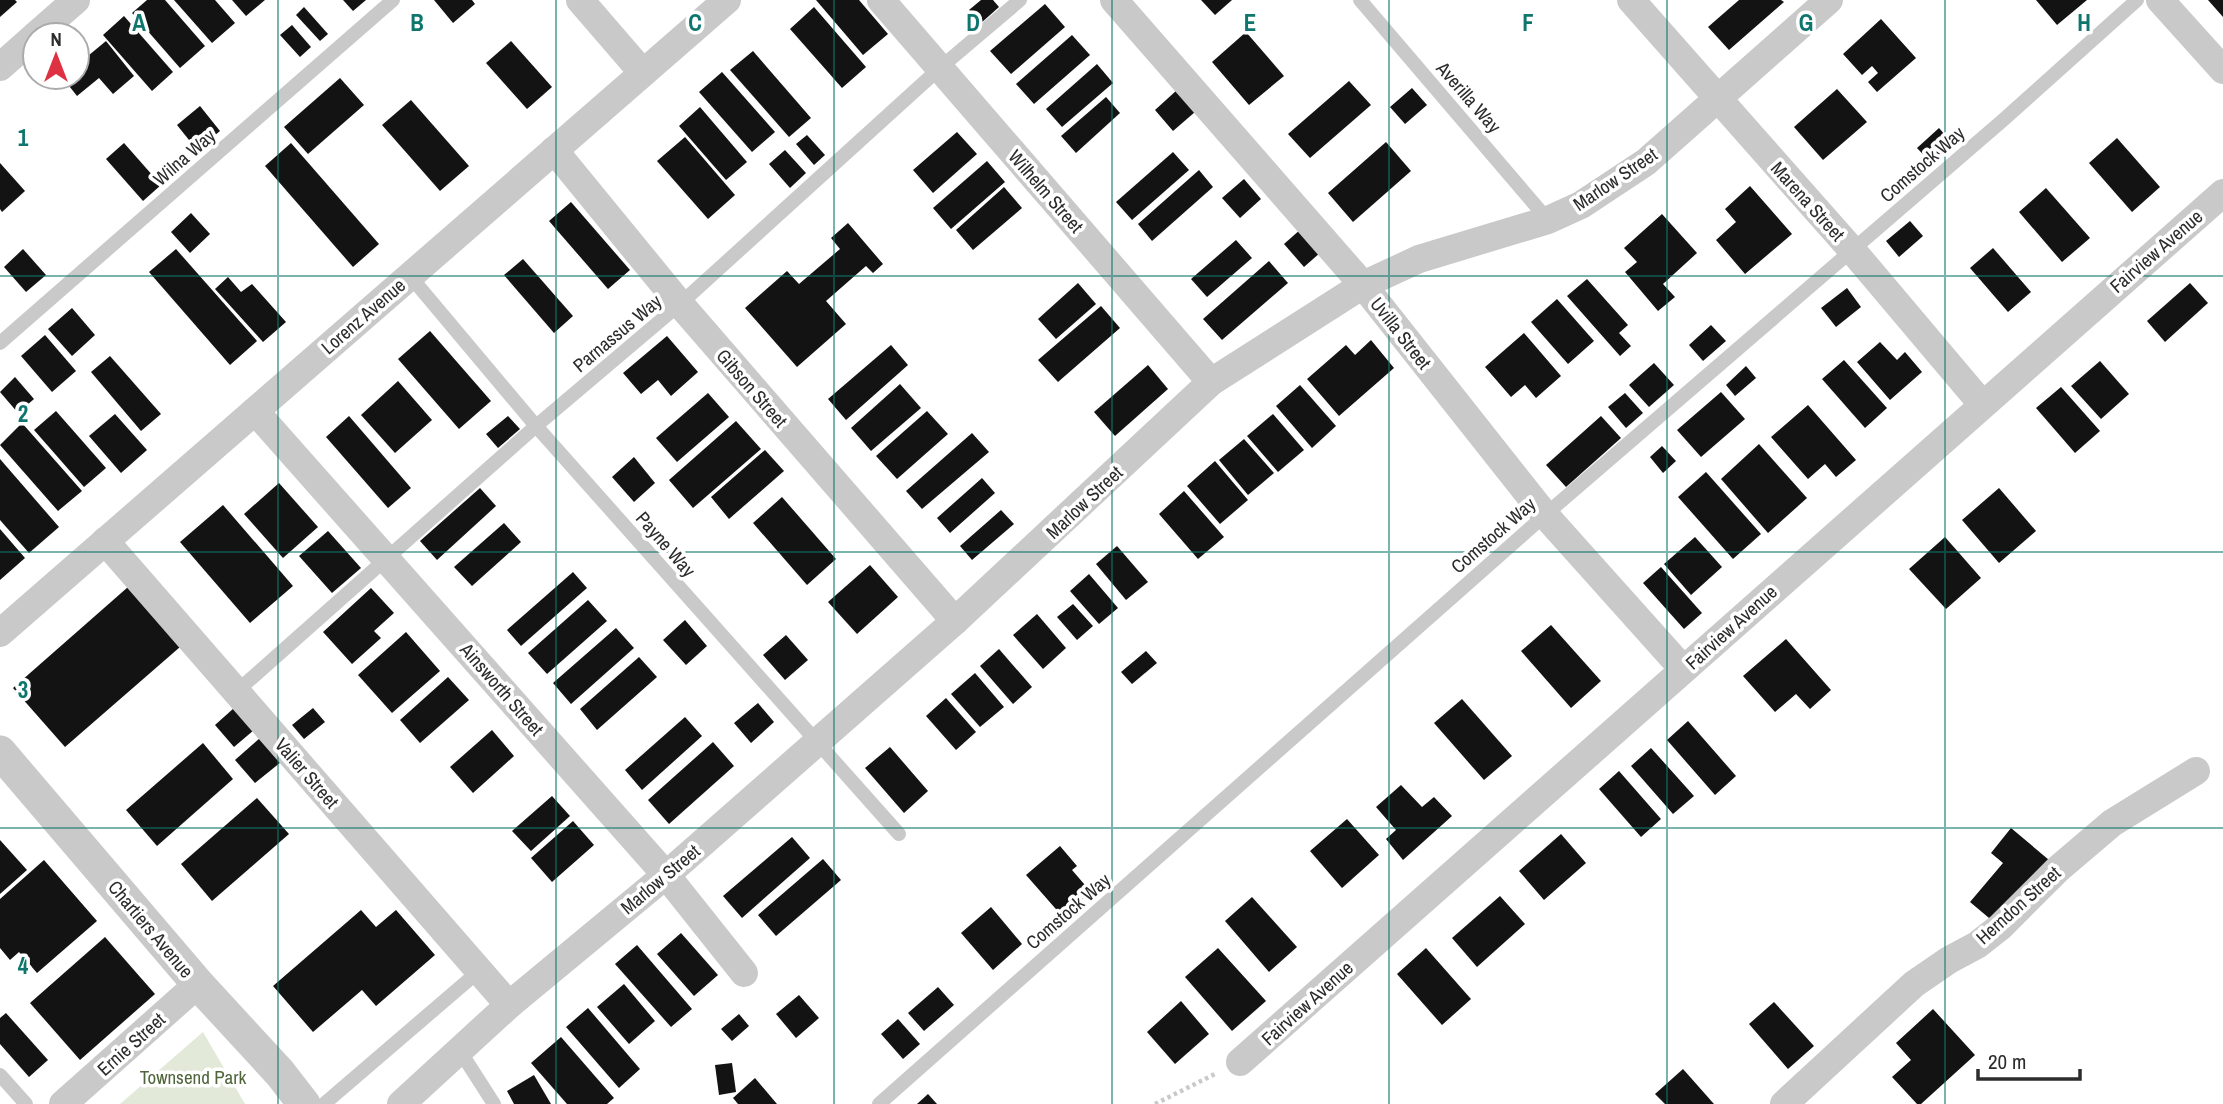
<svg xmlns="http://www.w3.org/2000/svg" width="2223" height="1104" font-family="'Archivo Narrow',sans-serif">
<rect width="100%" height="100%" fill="#fff"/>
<polygon fill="#e2e9d9" points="203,1032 245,1104 120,1104"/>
<g fill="#131313">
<polygon points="0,0 15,0 17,2 0,17"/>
<polygon points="147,0 165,0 205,46 180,68 132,13"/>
<polygon points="174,0 215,0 235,23 212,43"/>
<polygon points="232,0 265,0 246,16"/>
<polygon points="343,0 366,0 353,11"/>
<polygon points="434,0 472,0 475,4 453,23"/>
<polygon points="816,0 859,0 888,34 863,55"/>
<polygon points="981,0 993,0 999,7 980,24 969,10"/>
<polygon points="1201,0 1232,0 1215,15"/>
<polygon points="1739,0 1781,0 1784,2 1729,50 1708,27"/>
<polygon points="2036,0 2087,0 2057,25"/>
<polygon points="2208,0 2223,0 2223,17"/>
<polygon points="1045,4 1065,27 1011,74 990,51"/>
<polygon points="304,7 328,34 320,41 296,15"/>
<polygon points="814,7 866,67 842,88 790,29"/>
<polygon points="124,16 173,72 152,91 103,35"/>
<polygon points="1881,19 1916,58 1877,92 1868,82 1878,73 1872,66 1862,75 1843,54"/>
<polygon points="292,25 311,47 300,57 280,35"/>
<polygon points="1246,32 1284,76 1249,105 1212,62"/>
<polygon points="1072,35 1090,55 1034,104 1016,84"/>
<polygon points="106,41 134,76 113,94 99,78 77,96 62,77 77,77 77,65"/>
<polygon points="511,41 552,87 527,109 486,63"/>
<polygon points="753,51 811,118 789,137 730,70"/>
<polygon points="1097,64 1113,83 1062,127 1046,109"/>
<polygon points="722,72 775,132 752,152 699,92"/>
<polygon points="340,78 364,105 308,154 284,127"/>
<polygon points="1349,81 1371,105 1310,158 1288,134"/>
<polygon points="1412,88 1427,105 1405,124 1390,107"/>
<polygon points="1837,89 1867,122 1823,160 1794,127"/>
<polygon points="1177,90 1195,112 1173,131 1155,110"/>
<polygon points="1106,97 1120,113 1076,153 1061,136"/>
<polygon points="411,100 469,166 440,191 382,125"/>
<polygon points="200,106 220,131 197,150 177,125"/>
<polygon points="700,107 747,162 726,180 679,126"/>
<polygon points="1939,128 1952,143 1931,163 1917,148"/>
<polygon points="957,132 977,154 933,193 913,170"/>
<polygon points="807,135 825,155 814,165 796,144"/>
<polygon points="685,137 735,195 708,219 657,161"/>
<polygon points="2117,138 2160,187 2132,212 2089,163"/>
<polygon points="1386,142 1411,171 1353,222 1328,193"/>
<polygon points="124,143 161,185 143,201 106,159"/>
<polygon points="291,143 379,244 353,267 265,166"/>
<polygon points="785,150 806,173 790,188 769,164"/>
<polygon points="1173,152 1189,170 1132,220 1116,202"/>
<polygon points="987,161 1005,182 951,229 933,208"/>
<polygon points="0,163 25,191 2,212 0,209"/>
<polygon points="1199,170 1213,187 1152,241 1138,224"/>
<polygon points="1244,179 1261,199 1240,218 1222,198"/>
<polygon points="1750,186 1792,234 1745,274 1716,240 1736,222 1725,209"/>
<polygon points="1004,187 1022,208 973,250 956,230"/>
<polygon points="2046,188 2090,238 2062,262 2019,212"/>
<polygon points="571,202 630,270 608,289 549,221"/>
<polygon points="191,213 210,234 190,253 171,232"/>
<polygon points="1662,214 1697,253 1663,284 1675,297 1658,311 1625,272 1637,262 1624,248"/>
<polygon points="1910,221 1923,236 1899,257 1886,241"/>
<polygon points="848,223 883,264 873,273 866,266 826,301 846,324 797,367 745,308 787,271 799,284 840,249 831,238"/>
<polygon points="1301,229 1321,252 1304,267 1284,244"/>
<polygon points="1236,240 1252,258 1207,297 1191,279"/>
<polygon points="1993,248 2031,292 2008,312 1970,268"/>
<polygon points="23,249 46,275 26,292 4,267"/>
<polygon points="176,249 257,341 230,365 149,272"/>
<polygon points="523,259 573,316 554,333 504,275"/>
<polygon points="1269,261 1288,283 1222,340 1203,319"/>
<polygon points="228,277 241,292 252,284 286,322 263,342 215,289"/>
<polygon points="1587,279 1628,325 1619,333 1631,346 1620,356 1567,296"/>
<polygon points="1078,283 1096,304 1056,339 1038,319"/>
<polygon points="2190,283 2208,303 2165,342 2147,321"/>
<polygon points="1847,288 1861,307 1836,327 1821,308"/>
<polygon points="1557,299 1594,341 1568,364 1531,322"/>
<polygon points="1101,306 1120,328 1058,382 1038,360"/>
<polygon points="72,308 95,335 72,356 48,329"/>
<polygon points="1711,325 1726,341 1703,361 1689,345"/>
<polygon points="430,331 491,401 459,429 398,359"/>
<polygon points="1524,333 1561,376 1536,398 1525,385 1511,397 1485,367"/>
<polygon points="45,335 76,371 52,392 21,356"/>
<polygon points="667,336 698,372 671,396 658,380 641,394 623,373"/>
<polygon points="1371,340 1394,368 1339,416 1307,379 1346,345 1355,355"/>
<polygon points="1880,342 1897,360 1905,352 1922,372 1890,400 1857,362"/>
<polygon points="891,345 908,365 846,420 828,399"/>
<polygon points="110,356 161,414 141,431 91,372"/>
<polygon points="1844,360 1887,408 1865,428 1822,379"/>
<polygon points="2100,361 2129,394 2101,419 2071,386"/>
<polygon points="1654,363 1674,385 1649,407 1629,385"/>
<polygon points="1148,365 1168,389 1115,436 1094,412"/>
<polygon points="1746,366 1756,378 1735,396 1726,385"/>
<polygon points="15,377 34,399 18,413 0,392"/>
<polygon points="398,381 432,420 395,453 361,415"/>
<polygon points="900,384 921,408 871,451 851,428"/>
<polygon points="1300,385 1336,426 1312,448 1276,406"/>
<polygon points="2061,387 2100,431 2075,453 2036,408"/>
<polygon points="1721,392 1745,419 1701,457 1677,430"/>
<polygon points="708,393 729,417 677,462 656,438"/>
<polygon points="1625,393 1643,413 1626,428 1608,407"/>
<polygon points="1808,405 1856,460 1836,477 1825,464 1808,479 1771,437"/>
<polygon points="56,411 106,468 84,487 34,430"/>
<polygon points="927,411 948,434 897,479 876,456"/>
<polygon points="115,414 147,450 121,473 89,436"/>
<polygon points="1273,414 1304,450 1278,472 1247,436"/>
<polygon points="349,416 411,488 388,508 326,437"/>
<polygon points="508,416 520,429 498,448 486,434"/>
<polygon points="1601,416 1621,438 1566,487 1546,465"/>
<polygon points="736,421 761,449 693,508 669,480"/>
<polygon points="22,423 82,491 58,511 0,445"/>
<polygon points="972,433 989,452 922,509 906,491"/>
<polygon points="1244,439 1274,473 1248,495 1219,460"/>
<polygon points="1759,444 1807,498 1768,533 1721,479"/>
<polygon points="1662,446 1676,461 1663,473 1650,457"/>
<polygon points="765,450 784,471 729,519 711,497"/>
<polygon points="634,457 655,483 634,502 612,477"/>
<polygon points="0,459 59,527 29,553 0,520"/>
<polygon points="1215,461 1248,500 1220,524 1187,486"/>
<polygon points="1706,472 1761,534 1733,559 1678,497"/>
<polygon points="982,478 995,493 950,533 937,518"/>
<polygon points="279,483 318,527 283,558 244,514"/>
<polygon points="480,488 496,506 437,560 420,541"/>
<polygon points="1999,488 2036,531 1999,563 1962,520"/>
<polygon points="1184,491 1224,537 1198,559 1159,514"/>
<polygon points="782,497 836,559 807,585 753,523"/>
<polygon points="223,505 293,586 250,623 180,542"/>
<polygon points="1001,510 1014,524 972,560 960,546"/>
<polygon points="504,523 521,542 472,586 454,567"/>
<polygon points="0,529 25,558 0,580"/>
<polygon points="328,531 361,568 332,593 299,556"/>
<polygon points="1695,537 1722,567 1691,595 1664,564"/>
<polygon points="1945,537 1981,578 1946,609 1909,569"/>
<polygon points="1117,546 1148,582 1126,600 1096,564"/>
<polygon points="870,565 898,597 857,634 828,602"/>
<polygon points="1661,567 1702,613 1684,629 1643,583"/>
<polygon points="573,572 587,588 521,646 507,630"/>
<polygon points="1089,574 1118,608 1099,624 1070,591"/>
<polygon points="128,587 180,647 65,747 13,688"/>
<polygon points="371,588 394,613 374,631 381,638 352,664 323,632"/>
<polygon points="588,600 607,621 547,674 528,653"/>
<polygon points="1073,604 1093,626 1077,640 1057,617"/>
<polygon points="1037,614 1066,648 1043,669 1013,635"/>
<polygon points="685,620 707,646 686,665 663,640"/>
<polygon points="1551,625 1601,681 1571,708 1521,651"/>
<polygon points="616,628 634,648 571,704 553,683"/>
<polygon points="406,632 440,671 392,713 358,675"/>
<polygon points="786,635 808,660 785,680 763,655"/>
<polygon points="1786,639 1831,690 1810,709 1796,694 1775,712 1743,676"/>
<polygon points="999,649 1032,687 1013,704 980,666"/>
<polygon points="1146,651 1157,663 1132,684 1121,672"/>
<polygon points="639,657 657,677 597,730 580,709"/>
<polygon points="975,673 1004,707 980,727 951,694"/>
<polygon points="448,677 469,700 420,743 400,720"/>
<polygon points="946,698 976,732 956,750 926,716"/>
<polygon points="1462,699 1512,756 1484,780 1434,723"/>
<polygon points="758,703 774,722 751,743 734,723"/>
<polygon points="234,708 254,730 234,747 215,725"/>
<polygon points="313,708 325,722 304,739 292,725"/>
<polygon points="685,717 702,736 642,790 625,770"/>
<polygon points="1688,721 1736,776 1715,795 1667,740"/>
<polygon points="492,730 514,756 473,793 450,767"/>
<polygon points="260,738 281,762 255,783 235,760"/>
<polygon points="713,742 734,766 669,824 648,800"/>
<polygon points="203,743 233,779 157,846 126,810"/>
<polygon points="890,747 928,791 904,813 865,768"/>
<polygon points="1651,748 1694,796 1673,814 1631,766"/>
<polygon points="1619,771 1661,819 1641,837 1599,789"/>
<polygon points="1401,785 1422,807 1434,797 1452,816 1403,860 1386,839 1396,830 1376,807"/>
<polygon points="552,796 570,816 531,851 512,831"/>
<polygon points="257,798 289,834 212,901 181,864"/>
<polygon points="1347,819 1379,855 1342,888 1310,851"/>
<polygon points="573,821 594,845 552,882 531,858"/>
<polygon points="2011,828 2049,860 1995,923 1970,902 2003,863 1991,853"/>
<polygon points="1561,834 1586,863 1544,900 1519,871"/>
<polygon points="792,837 810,858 742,918 723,896"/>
<polygon points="0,840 27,870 0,894"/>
<polygon points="1060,846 1077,866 1072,870 1091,892 1062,916 1026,875"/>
<polygon points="823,859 841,880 776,936 758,915"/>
<polygon points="44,860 97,921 37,973 19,952 10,960 0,948 0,899"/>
<polygon points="1500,896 1525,924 1477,967 1452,938"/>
<polygon points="1252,897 1297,947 1269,972 1225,921"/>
<polygon points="991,907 1022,944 993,970 961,933"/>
<polygon points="361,910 376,927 396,910 435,955 376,1006 362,990 313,1032 273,986"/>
<polygon points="681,933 718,975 694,996 657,954"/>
<polygon points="105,937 155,994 80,1060 30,1003"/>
<polygon points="637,945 692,1009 671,1027 615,964"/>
<polygon points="1218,948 1266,1001 1232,1031 1185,977"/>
<polygon points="1426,948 1471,999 1442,1025 1397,974"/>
<polygon points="624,984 655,1021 629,1044 597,1007"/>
<polygon points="938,987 954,1005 924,1031 908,1013"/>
<polygon points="799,995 819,1018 796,1038 776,1014"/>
<polygon points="1181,1001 1209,1034 1175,1064 1147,1032"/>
<polygon points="1774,1002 1814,1046 1788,1069 1749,1024"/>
<polygon points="588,1008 640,1069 619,1088 566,1027"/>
<polygon points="1933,1009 1975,1055 1921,1104 1917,1104 1892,1077 1911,1060 1896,1043"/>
<polygon points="6,1013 48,1060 29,1077 0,1044 0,1018"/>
<polygon points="739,1014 749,1026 732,1041 721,1029"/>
<polygon points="898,1019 920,1044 903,1059 881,1034"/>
<polygon points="561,1037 614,1098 607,1104 567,1104 531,1063"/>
<polygon points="732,1063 736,1092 719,1095 715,1065"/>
<polygon points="1683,1069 1714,1104 1665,1104 1655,1094"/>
<polygon points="534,1075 551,1104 514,1104 507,1091"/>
<polygon points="755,1078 777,1104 738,1104 733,1098"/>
<polygon points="928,1094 937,1104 917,1104"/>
</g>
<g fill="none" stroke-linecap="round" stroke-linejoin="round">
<polyline stroke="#c9c9c9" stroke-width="4.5" stroke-dasharray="3.5 3.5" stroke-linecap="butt" points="1155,1104 1215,1074"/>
<g stroke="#c9c9c9" stroke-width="14">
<polyline points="1360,0 1548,220"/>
<polyline points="410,276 536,426 899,834"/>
<polyline points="0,343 393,0"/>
<polyline points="236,692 536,426 680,304 940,68 1020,0"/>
<polyline points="460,1051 494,1104"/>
<polyline points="0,1075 26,1104"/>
<polyline points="324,1104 479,971"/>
<polyline points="879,1104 1545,515 2002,121 2137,0"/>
</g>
<g stroke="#c9c9c9" stroke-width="28">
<polyline points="580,0 643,73"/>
<polyline points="881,0 1211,382"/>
<polyline points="1114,0 1363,285 1545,515 1683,669"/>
<polyline points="1631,0 1852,250 1982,404"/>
<polyline points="2160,0 2223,70"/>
<polyline points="36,35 76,0"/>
<polyline points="0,67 35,36"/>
<polyline points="554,150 680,304 955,621"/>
<polyline points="255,411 666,875 744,973"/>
<polyline points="105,541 509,1005"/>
<polyline points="0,633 727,0"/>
<polyline points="1240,1062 2223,193"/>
<polyline points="63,1104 198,984"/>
<polyline points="401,1104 509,1005 666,875 955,621 1211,382 1363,285 1419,259 1548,220 1581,205 1646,162 1829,0"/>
<polyline points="1784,1104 1914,984 1949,960 1977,945 2000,927 2058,869 2112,823 2196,771"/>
</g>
<polyline stroke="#c9c9c9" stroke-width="33" points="0,752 198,984 280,1073 304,1104"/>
</g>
<path fill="none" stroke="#0f766e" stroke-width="2" stroke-opacity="0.55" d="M 278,0 L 278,1104M 556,0 L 556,1104M 834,0 L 834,1104M 1112,0 L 1112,1104M 1389,0 L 1389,1104M 1667,0 L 1667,1104M 1945,0 L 1945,1104M 0,276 L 2223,276M 0,552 L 2223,552M 0,828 L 2223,828"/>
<g text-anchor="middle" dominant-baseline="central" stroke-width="7" stroke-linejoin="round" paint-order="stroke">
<g font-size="19" fill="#2c2c2c" stroke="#fff">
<text transform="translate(1469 97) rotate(49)">Averilla Way</text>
<text transform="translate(184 157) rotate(-41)">Wilna Way</text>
<text transform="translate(1922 164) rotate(-41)">Comstock Way</text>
<text transform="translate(1615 179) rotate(-34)">Marlow Street</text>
<text transform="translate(1046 191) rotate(49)">Wilhelm Street</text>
<text transform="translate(1808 201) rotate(48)">Marena Street</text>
<text transform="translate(2156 251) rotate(-41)">Fairview Avenue</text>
<text transform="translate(363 316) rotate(-41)">Lorenz Avenue</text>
<text transform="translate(617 333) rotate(-40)">Parnassus Way</text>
<text transform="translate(1401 333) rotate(52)">Uvilla Street</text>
<text transform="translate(752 388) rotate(49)">Gibson Street</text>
<text transform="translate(1084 502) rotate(-43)">Marlow Street</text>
<text transform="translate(1493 535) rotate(-41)">Comstock Way</text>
<text transform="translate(666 544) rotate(49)">Payne Way</text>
<text transform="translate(1731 627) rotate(-42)">Fairview Avenue</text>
<text transform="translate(502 689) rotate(49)">Ainsworth Street</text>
<text transform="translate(307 773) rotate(49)">Valier Street</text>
<text transform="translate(660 879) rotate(-40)">Marlow Street</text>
<text transform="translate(2018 905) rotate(-42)">Herndon Street</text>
<text transform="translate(1068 911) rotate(-41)">Comstock Way</text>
<text transform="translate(151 929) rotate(50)">Chartiers Avenue</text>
<text transform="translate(1307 1003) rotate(-42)">Fairview Avenue</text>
<text transform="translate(131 1044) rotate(-42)">Ernie Street</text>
</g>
<g font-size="19" fill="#50653b" stroke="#fff">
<text x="193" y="1077">Townsend Park</text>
</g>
</g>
<g font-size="23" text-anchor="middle" font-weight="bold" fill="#0f766e" stroke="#fff" stroke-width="7" stroke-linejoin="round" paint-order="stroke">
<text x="139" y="31">A</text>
<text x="417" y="31">B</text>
<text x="695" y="31">C</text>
<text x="973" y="31">D</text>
<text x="1250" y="31">E</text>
<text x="1528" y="31">F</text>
<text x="1806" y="31">G</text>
<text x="2084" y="31">H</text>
<text x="23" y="146">1</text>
<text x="23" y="422">2</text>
<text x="23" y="698">3</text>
<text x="23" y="974">4</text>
</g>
<g transform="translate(56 56)"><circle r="33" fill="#ffffff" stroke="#ababab" stroke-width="2"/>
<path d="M0-5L12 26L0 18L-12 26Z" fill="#de3243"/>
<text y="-10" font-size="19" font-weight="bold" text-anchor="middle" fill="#2c2c2c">N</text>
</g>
<path d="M1978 1069v10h102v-10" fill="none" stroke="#2c2c2c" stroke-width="3.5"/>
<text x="1988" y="1069" font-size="21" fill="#2c2c2c" stroke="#ffffff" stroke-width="5" paint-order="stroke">20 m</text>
</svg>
